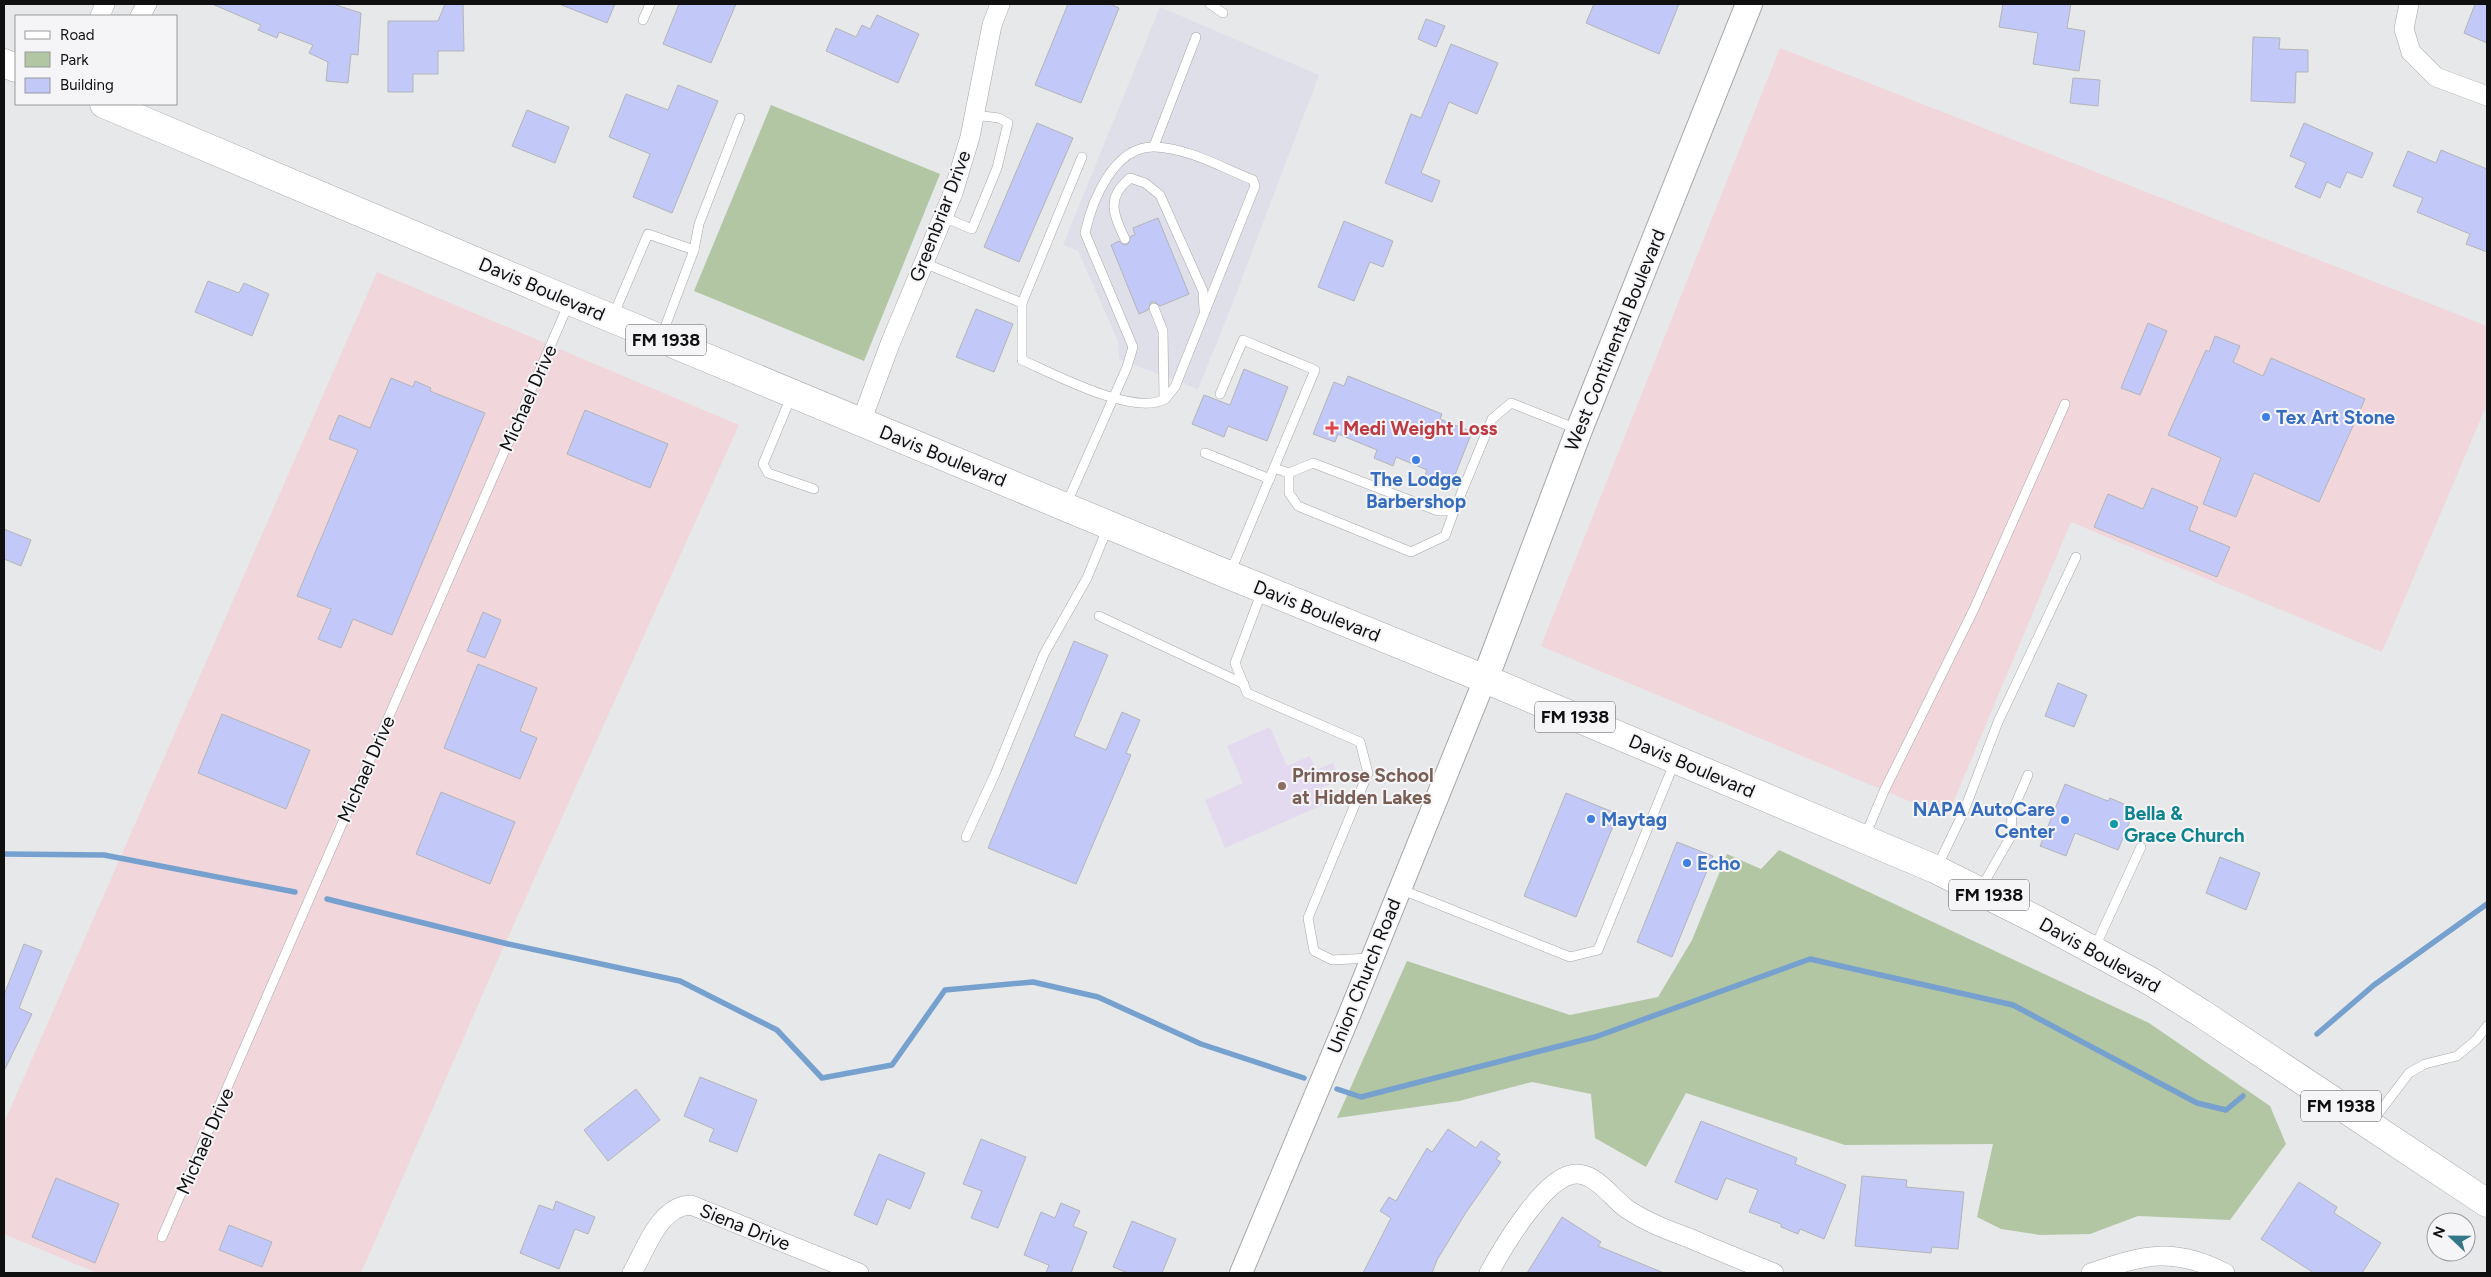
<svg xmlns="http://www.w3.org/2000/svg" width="2491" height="1277" font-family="Figtree,sans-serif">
<rect width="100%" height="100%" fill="#e7e8ea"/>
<polygon fill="#dedfe9" points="1160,7 1319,75 1230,310 1198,389 1119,359 1118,341 1078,251 1063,245"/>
<g fill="#f1d6db">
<polygon points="1780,48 2487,326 2487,404 2382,652 2071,522 1947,817 1541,646"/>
<polygon points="377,272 739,425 495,966 361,1273 97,1273 4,1234 4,1123"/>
</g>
<polygon fill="#e3daef" points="1270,727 1287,766 1310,756 1316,770 1333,763 1340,780 1321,788 1327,803 1225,848 1205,800 1243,783 1227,746"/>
<g fill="#b2c6a4">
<polygon points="771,105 940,174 864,361 694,291"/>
<polygon points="1779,850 2149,1023 2270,1106 2286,1144 2230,1220 2138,1216 2090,1234 2040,1235 2001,1229 1977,1217 1993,1144 1845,1145 1686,1093 1646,1167 1595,1138 1591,1094 1532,1082 1459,1101 1337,1118 1407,961 1570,1015 1658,997 1692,940 1727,854 1761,869"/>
</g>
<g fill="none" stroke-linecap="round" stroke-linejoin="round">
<g stroke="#76a1cf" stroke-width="5.5">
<polyline points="4,854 104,855 295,892"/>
<polyline points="327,899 508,944 680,981 777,1030 822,1078 892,1065 945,990 1033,982 1098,997 1201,1044 1304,1078"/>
<polyline points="2317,1034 2374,985 2487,904"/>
<polyline points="1337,1089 1361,1097 1595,1037 1810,959 2013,1005 2197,1103 2226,1110 2243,1096"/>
</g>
</g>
<g fill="#c2c8f7" stroke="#b4b5b7">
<polygon points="212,4 333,4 361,13 358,55 351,54 348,83 326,81 328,62 309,53 313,45 279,32 277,38 258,30 261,25"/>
<polygon points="445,4 463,4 464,51 438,51 438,74 413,74 413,92 388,92 388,21 438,21"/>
<polygon points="559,4 615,4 607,23"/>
<polygon points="679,4 736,4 711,63 663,44"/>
<polygon points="1068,4 1110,4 1119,8 1081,103 1035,85"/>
<polygon points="1594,4 1679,4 1659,54 1586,23"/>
<polygon points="2003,4 2071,4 2067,28 2085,31 2079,71 2033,64 2038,33 1999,27"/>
<polygon points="2475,4 2487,4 2487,43 2464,33"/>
<polygon points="877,15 919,34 898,83 826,51 836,28 856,37 862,25 870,29"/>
<polygon points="1426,19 1445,26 1436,47 1418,39"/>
<polygon points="2253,37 2280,38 2279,49 2308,50 2308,72 2296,72 2295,103 2251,101"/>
<polygon points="1451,44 1498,63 1477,114 1449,102 1421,173 1440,181 1432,202 1385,183 1411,114 1421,118"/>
<polygon points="2073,78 2100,80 2098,106 2070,103"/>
<polygon points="678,85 718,101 672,213 633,197 650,154 609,137 626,94 668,110"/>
<polygon points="527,110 569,127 555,163 512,146"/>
<polygon points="1037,123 1073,138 1019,262 984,247"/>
<polygon points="2304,123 2373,153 2362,178 2347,172 2340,188 2327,182 2320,198 2295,187 2306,163 2290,156"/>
<polygon points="2441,150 2487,169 2487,252 2466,244 2470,234 2417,212 2423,198 2393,186 2408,151 2436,163"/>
<polygon points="1158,218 1189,294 1160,306 1155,302 1151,302 1148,310 1139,314 1111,245 1119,241 1124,245 1128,244 1131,236 1135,235 1133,228"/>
<polygon points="1344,221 1393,241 1383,267 1370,262 1354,301 1318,287"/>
<polygon points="208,281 239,293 244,283 269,294 252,336 195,312"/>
<polygon points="976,309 1013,324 994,372 956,357"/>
<polygon points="2148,323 2167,331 2140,395 2121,388"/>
<polygon points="2215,336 2240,346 2233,362 2263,376 2271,358 2365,399 2319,502 2254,473 2236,517 2203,504 2221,458 2168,435 2206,350 2209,352"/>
<polygon points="1244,369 1288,387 1267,441 1228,426 1224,437 1192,424 1204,395 1230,405"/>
<polygon points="1348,376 1442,414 1440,419 1472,432 1449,490 1423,480 1427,470 1396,457 1393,466 1374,458 1377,450 1338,434 1335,442 1313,434 1334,382 1344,386"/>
<polygon points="391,378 413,387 415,381 431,388 430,391 485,413 392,635 353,619 341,648 318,639 331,609 297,596 358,450 329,439 339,415 370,428"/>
<polygon points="585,410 668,444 650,488 567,454"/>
<polygon points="2152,488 2198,507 2189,530 2230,547 2217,577 2094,527 2108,494 2143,509"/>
<polygon points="4,529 31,540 21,566 4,559"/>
<polygon points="483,612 501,620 485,658 467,651"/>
<polygon points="1074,641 1108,655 1074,736 1106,750 1122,712 1140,720 1126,753 1131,755 1076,884 988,848"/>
<polygon points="478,664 537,688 520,731 537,738 520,779 444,748"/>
<polygon points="2058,683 2087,695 2074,727 2045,716"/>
<polygon points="222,714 310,750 286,809 198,773"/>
<polygon points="2065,784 2108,801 2110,798 2135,809 2118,850 2075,833 2066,856 2040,846"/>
<polygon points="441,792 515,822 490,884 416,854"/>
<polygon points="1566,793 1618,814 1576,917 1524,896"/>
<polygon points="1677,842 1713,856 1672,957 1637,942"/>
<polygon points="2220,857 2260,873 2246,910 2206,893"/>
<polygon points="24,944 42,951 19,1008 32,1014 4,1071 4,995"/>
<polygon points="700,1077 757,1100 737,1152 709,1141 714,1129 684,1116"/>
<polygon points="636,1089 660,1120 608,1161 584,1130"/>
<polygon points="1701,1121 1797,1158 1795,1164 1846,1185 1824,1239 1800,1229 1798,1234 1781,1227 1781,1224 1749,1212 1758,1190 1726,1178 1717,1200 1675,1182"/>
<polygon points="1448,1129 1476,1148 1481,1141 1500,1154 1496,1159 1501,1162 1465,1214 1437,1260 1432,1273 1363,1273 1391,1218 1380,1211 1389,1197 1396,1201 1427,1148 1432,1152"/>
<polygon points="981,1139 1026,1157 998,1228 971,1218 982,1191 963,1184"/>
<polygon points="879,1154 925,1173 910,1209 887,1199 877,1225 854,1215"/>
<polygon points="1862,1176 1907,1180 1906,1187 1964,1192 1958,1249 1932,1247 1931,1253 1855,1246"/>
<polygon points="56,1178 119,1204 95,1263 32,1237"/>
<polygon points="2299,1182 2337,1207 2334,1213 2381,1243 2362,1273 2314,1273 2261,1239"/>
<polygon points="556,1201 595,1217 588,1234 575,1229 559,1269 520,1253 539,1205 553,1210"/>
<polygon points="1061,1203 1080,1211 1073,1226 1087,1232 1071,1273 1046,1273 1049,1265 1024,1255 1041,1212 1055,1218"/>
<polygon points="1562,1217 1601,1242 1598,1246 1664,1273 1527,1273"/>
<polygon points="1132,1221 1176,1239 1162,1273 1128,1273 1113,1267"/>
<polygon points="229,1225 272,1242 262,1267 219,1250"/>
</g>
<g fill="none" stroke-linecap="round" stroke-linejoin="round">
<defs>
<g id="service">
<polyline points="1210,4 1223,13"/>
<polyline points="643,20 650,4"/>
<polyline points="1154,146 1196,37"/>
<polyline points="943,217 972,229 997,168 1008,123 999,118 974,115"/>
<path d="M 1125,239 C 1113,213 1106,198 1130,178 L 1145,183 L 1160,195 L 1203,291 L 1204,310"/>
<path d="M 924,263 L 1022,303 L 1022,360 C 1052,373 1134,417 1165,399 C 1168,396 1172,390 1175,387 L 1255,186 L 1253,180 C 1223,168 1188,148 1155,147 C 1114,145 1092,201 1085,233 L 1133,347 L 1127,367 L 1066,505"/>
<polyline points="1022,303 1082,157"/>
<polyline points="1154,308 1163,331 1164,399"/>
<polyline points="613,316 648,234 694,250"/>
<polyline points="662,335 694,250 699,224 740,118"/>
<polyline points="1220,394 1243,340 1315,370 1230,573"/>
<polyline points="791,397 763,464 768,473 814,489"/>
<polyline points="1205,453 1270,479"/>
<polyline points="1274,468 1289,473 1313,463 1438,511 1454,511 1492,419 1511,403 1577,429"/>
<polyline points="1289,473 1289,493 1298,506 1411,552 1445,536 1454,511"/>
<polyline points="1262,591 1235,663 1247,693 1360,742 1368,773 1308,918 1314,951 1332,960 1370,958"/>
<polyline points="1099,616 1244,684"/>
<polyline points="1865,836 1885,789 1974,609 2065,404"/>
<polyline points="966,837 995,774 1044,654 1087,578 1108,527"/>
<polyline points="1937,867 1964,811 1998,722 2076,557"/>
<polyline points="1981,888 2011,836 2012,812 2028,775"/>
<polyline points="1400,889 1570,957 1598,950 1675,761"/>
<polyline points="2095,947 2141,847"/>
<polyline points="2371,1123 2409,1073 2425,1064 2457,1056 2476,1040 2487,1026"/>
<polyline points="162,1237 569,303"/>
</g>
<g id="minor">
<polyline points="2409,4 2404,29 2411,52 2436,77 2487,96"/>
<polyline points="100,16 105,4"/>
<polyline points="140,16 147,4"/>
<polyline points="861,422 890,344 953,193 970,137 992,25 1000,4"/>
<path d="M 632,1273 C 646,1249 659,1206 691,1205 L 859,1273"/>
<path d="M 1489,1273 C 1503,1247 1541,1183 1570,1175 C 1593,1168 1611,1198 1627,1209 C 1646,1222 1668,1230 1689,1238 C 1717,1250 1746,1262 1774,1273"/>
<path d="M 2091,1273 C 2143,1255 2173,1246 2225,1273"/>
</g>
<polyline id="tertiary" points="1241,1273 1350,1013 1485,679"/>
<polyline id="secondary" points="1485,679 1579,430 1749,4"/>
<g id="primary">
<polyline points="4,63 16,68"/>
<polyline points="104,104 546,291 1229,575 1485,679 1935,869 2039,921 2150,981 2201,1013 2487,1203"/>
</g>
</defs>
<use href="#service" stroke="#a6a7a9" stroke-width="10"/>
<use href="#minor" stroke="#a6a7a9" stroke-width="20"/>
<use href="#tertiary" stroke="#a6a7a9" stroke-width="24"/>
<use href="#secondary" stroke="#a6a7a9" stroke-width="28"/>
<use href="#primary" stroke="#a6a7a9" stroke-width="29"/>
<use href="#service" stroke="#fff" stroke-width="9"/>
<use href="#minor" stroke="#fff" stroke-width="19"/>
<use href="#tertiary" stroke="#fff" stroke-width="22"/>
<use href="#secondary" stroke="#fff" stroke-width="26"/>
<use href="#primary" stroke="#fff" stroke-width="28"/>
</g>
<g fill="#3f7fe0" stroke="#f5f5f8" stroke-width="2">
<circle cx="2266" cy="417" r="5"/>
<circle cx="1416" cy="460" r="5"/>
<circle cx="1591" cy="819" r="5"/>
<circle cx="2065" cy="820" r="5"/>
<circle cx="1687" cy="863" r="5"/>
</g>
<path fill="#e0444e" stroke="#f5f5f8" stroke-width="2" d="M1329.5 420.5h5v5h5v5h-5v5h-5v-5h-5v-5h5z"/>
<circle fill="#8d6e63" stroke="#f5f5f8" stroke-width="2" cx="1282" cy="786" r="5"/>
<circle fill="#0f9aa8" stroke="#f5f5f8" stroke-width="2" cx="2114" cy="824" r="5"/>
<g text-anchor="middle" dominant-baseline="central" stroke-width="4" stroke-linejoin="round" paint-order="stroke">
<g fill="#f5f5f8" stroke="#555556" stroke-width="1">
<rect x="626" y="324.5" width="80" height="31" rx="4"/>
<rect x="1535" y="701.5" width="80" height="31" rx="4"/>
<rect x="1949" y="879.5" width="80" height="31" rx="4"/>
<rect x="2301" y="1090.5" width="80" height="31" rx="4"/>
</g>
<g font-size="18" font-weight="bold" fill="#101011">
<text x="666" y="340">FM 1938</text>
<text x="1575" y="717">FM 1938</text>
<text x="1989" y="895">FM 1938</text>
<text x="2341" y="1106">FM 1938</text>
</g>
<g font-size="19" fill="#101011" stroke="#f5f5f8">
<text transform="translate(940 216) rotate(-69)">Greenbriar Drive</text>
<text transform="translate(542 289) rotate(23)">Davis Boulevard</text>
<text transform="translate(1615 340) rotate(-68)">West Continental Boulevard</text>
<text transform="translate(528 398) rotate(-66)">Michael Drive</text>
<text transform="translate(943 456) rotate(22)">Davis Boulevard</text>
<text transform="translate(1317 611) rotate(22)">Davis Boulevard</text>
<text transform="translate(1692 766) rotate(23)">Davis Boulevard</text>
<text transform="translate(366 769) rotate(-66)">Michael Drive</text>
<text transform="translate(2100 955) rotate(29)">Davis Boulevard</text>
<text transform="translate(1364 976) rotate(-68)">Union Church Road</text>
<text transform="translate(205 1141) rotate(-66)">Michael Drive</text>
<text transform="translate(745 1227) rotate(22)">Siena Drive</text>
</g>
<g font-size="19" font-weight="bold" fill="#366cbe" stroke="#f5f5f8" text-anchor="start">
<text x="2276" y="417">Tex Art Stone</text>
<text x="1416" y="479" text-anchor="middle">The Lodge<tspan x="1416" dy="22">Barbershop</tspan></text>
<text x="2055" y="809" text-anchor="end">NAPA AutoCare<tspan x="2055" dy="22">Center</tspan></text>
<text x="1601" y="819">Maytag</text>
<text x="1697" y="863">Echo</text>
</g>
<g font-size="19" font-weight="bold" fill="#be3a42" stroke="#f5f5f8" text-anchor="start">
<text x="1343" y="428">Medi Weight Loss</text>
</g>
<g font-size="19" font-weight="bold" fill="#785e54" stroke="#f5f5f8" text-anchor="start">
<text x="1292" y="775">Primrose School<tspan x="1292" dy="22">at Hidden Lakes</tspan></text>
</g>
<g font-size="19" font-weight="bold" fill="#0d838f" stroke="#f5f5f8" text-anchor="start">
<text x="2124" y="813">Bella &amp;<tspan x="2124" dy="22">Grace Church</tspan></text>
</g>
</g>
<rect width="2491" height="1277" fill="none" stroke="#101011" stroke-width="10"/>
<rect x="15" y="15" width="162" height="90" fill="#f5f5f8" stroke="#99999c"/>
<rect x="25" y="31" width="25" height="8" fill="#ffffff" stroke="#99999c"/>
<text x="60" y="40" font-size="15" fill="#101011">Road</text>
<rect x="25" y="52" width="25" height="15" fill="#b2c6a4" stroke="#99999c"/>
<text x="60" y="65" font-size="15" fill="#101011">Park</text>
<rect x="25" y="78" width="25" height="15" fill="#c2c8f7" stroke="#99999c"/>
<text x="60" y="90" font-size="15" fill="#101011">Building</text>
<g transform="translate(2451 1237) rotate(292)"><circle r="24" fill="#f5f5f8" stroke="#99999c"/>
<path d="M0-4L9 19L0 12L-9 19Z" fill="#347788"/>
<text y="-8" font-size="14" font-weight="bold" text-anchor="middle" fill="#101011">N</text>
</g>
</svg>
